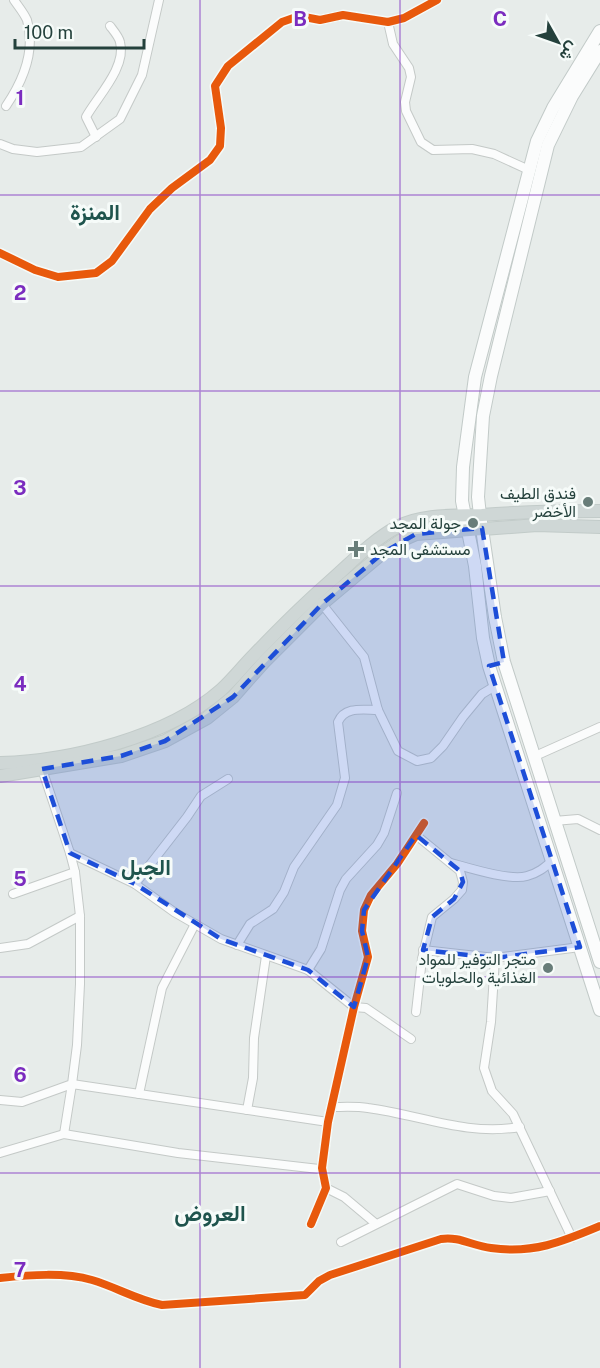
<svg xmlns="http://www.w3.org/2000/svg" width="600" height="1368" font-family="'Public Sans',Vazirmatn,sans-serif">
<rect width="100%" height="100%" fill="#e7ecea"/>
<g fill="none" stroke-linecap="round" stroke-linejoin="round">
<defs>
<g id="minor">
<polyline points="388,22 393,44 409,68 411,77 405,102 406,111 421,142 433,150 472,149 494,154 529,170"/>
<path d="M 6,106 C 23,81 36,51 27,20 C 24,13 18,6 14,0"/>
<path d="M 96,137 L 86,117 C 97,97 127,67 120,42 C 119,37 113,30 110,26"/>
<polyline points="0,144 13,149 37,152 81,147 120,119 142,75 159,0"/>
<polyline points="0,253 35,270 58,277 96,273 112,261 150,209 172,188 210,160 220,146 221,128 215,86 228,66 282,22 299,16 320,20 343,15 388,22 404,18 437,0"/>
<polyline points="322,604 364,657 378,710 398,751 417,761 431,758 443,746 463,717 482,694 495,686"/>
<polyline points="533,757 600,727"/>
<polyline points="554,821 578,819 600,830"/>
<polyline points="70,853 135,884 174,912 221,939 308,970 354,1007 366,1008 411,1039"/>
<path d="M 451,863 C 469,868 510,881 527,876 C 538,873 544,868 552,861"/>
<polyline points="135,884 187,817 201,796 228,779"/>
<polyline points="13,894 75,872"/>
<path d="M 237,945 L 250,924 L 273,909 L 284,892 L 294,867 L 337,805 L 345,778 L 338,722 C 345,706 363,710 378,710"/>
<polyline points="0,948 28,944 80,916"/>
<polyline points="423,950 495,958 580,947"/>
<polyline points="495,958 491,1022 484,1068 492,1091 513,1114 572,1238"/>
<polyline points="308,970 321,949 340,890 346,879 377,845 384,833 397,793"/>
<polyline points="416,1012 422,959 432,917 454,899 462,890 463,882 460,871 416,835"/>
<polyline points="139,1094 162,988 195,924"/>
<polyline points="0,1100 22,1102 72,1084 77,1045 80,984 80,916 75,872 70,853 42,769"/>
<path d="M 331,1107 C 343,1107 356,1106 368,1108 C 421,1115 465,1136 520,1127"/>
<polyline points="247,1110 253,1078 254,1038 266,956"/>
<polyline points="64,1134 72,1084 328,1122"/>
<polyline points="0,1153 64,1134 178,1153 319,1169 322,1168"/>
<polyline points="326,1188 344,1197 375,1223"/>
<polyline points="311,1224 326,1188 322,1168 328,1122 354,1007 368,957 362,931 364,910 371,895 397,864 424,823"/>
<polyline points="341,1242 457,1184 494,1196 511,1198 550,1191"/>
<path d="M 0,1278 C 29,1275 64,1272 92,1280 C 116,1287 137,1300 162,1305 L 305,1295 L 319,1281 L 330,1275 L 441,1239 C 459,1236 473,1246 491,1248 C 533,1254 562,1242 600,1226"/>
</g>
<g id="secondary">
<polyline points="600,31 553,108 537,141 475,377 463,467 462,501 475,566 483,638 489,666 600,1010"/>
<polyline points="600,51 572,96 548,145 491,376 483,416 478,497 480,515 495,617 504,662 600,962"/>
</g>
<g id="primary">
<path d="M 0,763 C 70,761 168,737 221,690 C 233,679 243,666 255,654 C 278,630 302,606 327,584 C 349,565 371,541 397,527 C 422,514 455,516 482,515 C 521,512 560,511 600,511"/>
<polyline points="0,776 121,756 165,741 207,718 233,697 264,662 322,604 384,552 400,541 416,534 537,525 600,527"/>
</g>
</defs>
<use href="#minor" stroke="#c4c9c7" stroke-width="10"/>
<use href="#secondary" stroke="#c2cac8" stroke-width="14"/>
<use href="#primary" stroke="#c2cbc9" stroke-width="14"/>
<use href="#minor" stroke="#fbfcfc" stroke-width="8"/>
<use href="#secondary" stroke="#fbfcfc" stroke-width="12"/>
<use href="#primary" stroke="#cfd7d6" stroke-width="12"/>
<defs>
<g id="cycleway">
<polyline points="0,253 35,270 58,277 96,273 112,261 150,209 172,188 210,160 220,146 221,128 215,86 228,66 282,22 299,16 320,20 343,15 388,22 404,18 437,0"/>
<polyline points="311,1224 326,1188 322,1168 328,1122 354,1007 368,957 362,931 364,910 371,895 397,864 424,823"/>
<path d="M 0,1278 C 29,1275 64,1272 92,1280 C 116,1287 137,1300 162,1305 L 305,1295 L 319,1281 L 330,1275 L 441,1239 C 459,1236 473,1246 491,1248 C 533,1254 562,1242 600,1226"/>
</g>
</defs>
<use href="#cycleway" stroke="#f6fbf9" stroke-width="11"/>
<use href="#cycleway" stroke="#e8590c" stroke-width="8"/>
</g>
<path fill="#1d4ed8" fill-opacity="0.2" stroke="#1d4ed8" stroke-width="4.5" stroke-dasharray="12 8" stroke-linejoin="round" d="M 482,528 L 504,662 L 489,666 L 580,947 L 495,958 L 423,950 L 432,917 L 454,899 L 463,882 L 460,871 L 416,835 L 364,910 L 362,931 L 368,957 L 354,1007 L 308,970 L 221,939 L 135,884 L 70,853 L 42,769 L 121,756 L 165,741 L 233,697 L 322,604 L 384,552 L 416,534 Z"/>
<path fill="none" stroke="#7b2cbf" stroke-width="1.5" stroke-opacity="0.55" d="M 200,0 L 200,1368M 400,0 L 400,1368M 0,195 L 600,195M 0,391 L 600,391M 0,586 L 600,586M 0,782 L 600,782M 0,977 L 600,977M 0,1173 L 600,1173"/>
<g fill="#687d79" stroke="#f6fbf9" stroke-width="2">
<circle cx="588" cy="502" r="6"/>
<circle cx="473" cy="523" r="6"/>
<path d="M353 540h6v6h6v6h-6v6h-6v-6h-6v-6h6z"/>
<circle cx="548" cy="968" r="6"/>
</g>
<g text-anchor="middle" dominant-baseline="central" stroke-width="6" stroke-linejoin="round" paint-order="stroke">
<g font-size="16" fill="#24413c" stroke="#f6fbf9" text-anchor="end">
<text x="576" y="493">فندق الطيف<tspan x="576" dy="18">الأخضر</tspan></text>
<text x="461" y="523">جولة المجد</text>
<text x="370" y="549" text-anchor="start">مستشفى المجد</text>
<text x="536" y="959">متجر التوفير للمواد<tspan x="536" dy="18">الغذائية والحلويات</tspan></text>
</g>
<g font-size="22" font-weight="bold" fill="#1f544d" stroke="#f6fbf9">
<text x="95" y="212">المنزة</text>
<text x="146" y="867">الجبل</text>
<text x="210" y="1213">العروض</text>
</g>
</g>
<g font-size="20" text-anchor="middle" font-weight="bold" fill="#7b2cbf" stroke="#f6fbf9" stroke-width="6" stroke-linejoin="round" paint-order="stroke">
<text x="300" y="26">B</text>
<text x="500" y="26">C</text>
<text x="20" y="105">1</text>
<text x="20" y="300">2</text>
<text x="20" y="495">3</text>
<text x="20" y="691">4</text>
<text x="20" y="886">5</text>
<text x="20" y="1082">6</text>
<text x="20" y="1277">7</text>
</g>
<g transform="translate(558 42) rotate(130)" stroke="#f6fbf9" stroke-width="4.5" paint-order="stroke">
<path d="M0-4.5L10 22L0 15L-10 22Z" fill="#24413c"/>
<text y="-9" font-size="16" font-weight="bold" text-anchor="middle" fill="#24413c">ش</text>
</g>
<path d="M15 39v9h129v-9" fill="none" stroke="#24413c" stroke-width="3"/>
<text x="24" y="39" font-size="18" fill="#24413c" stroke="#f6fbf9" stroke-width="4.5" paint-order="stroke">100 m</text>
</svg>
